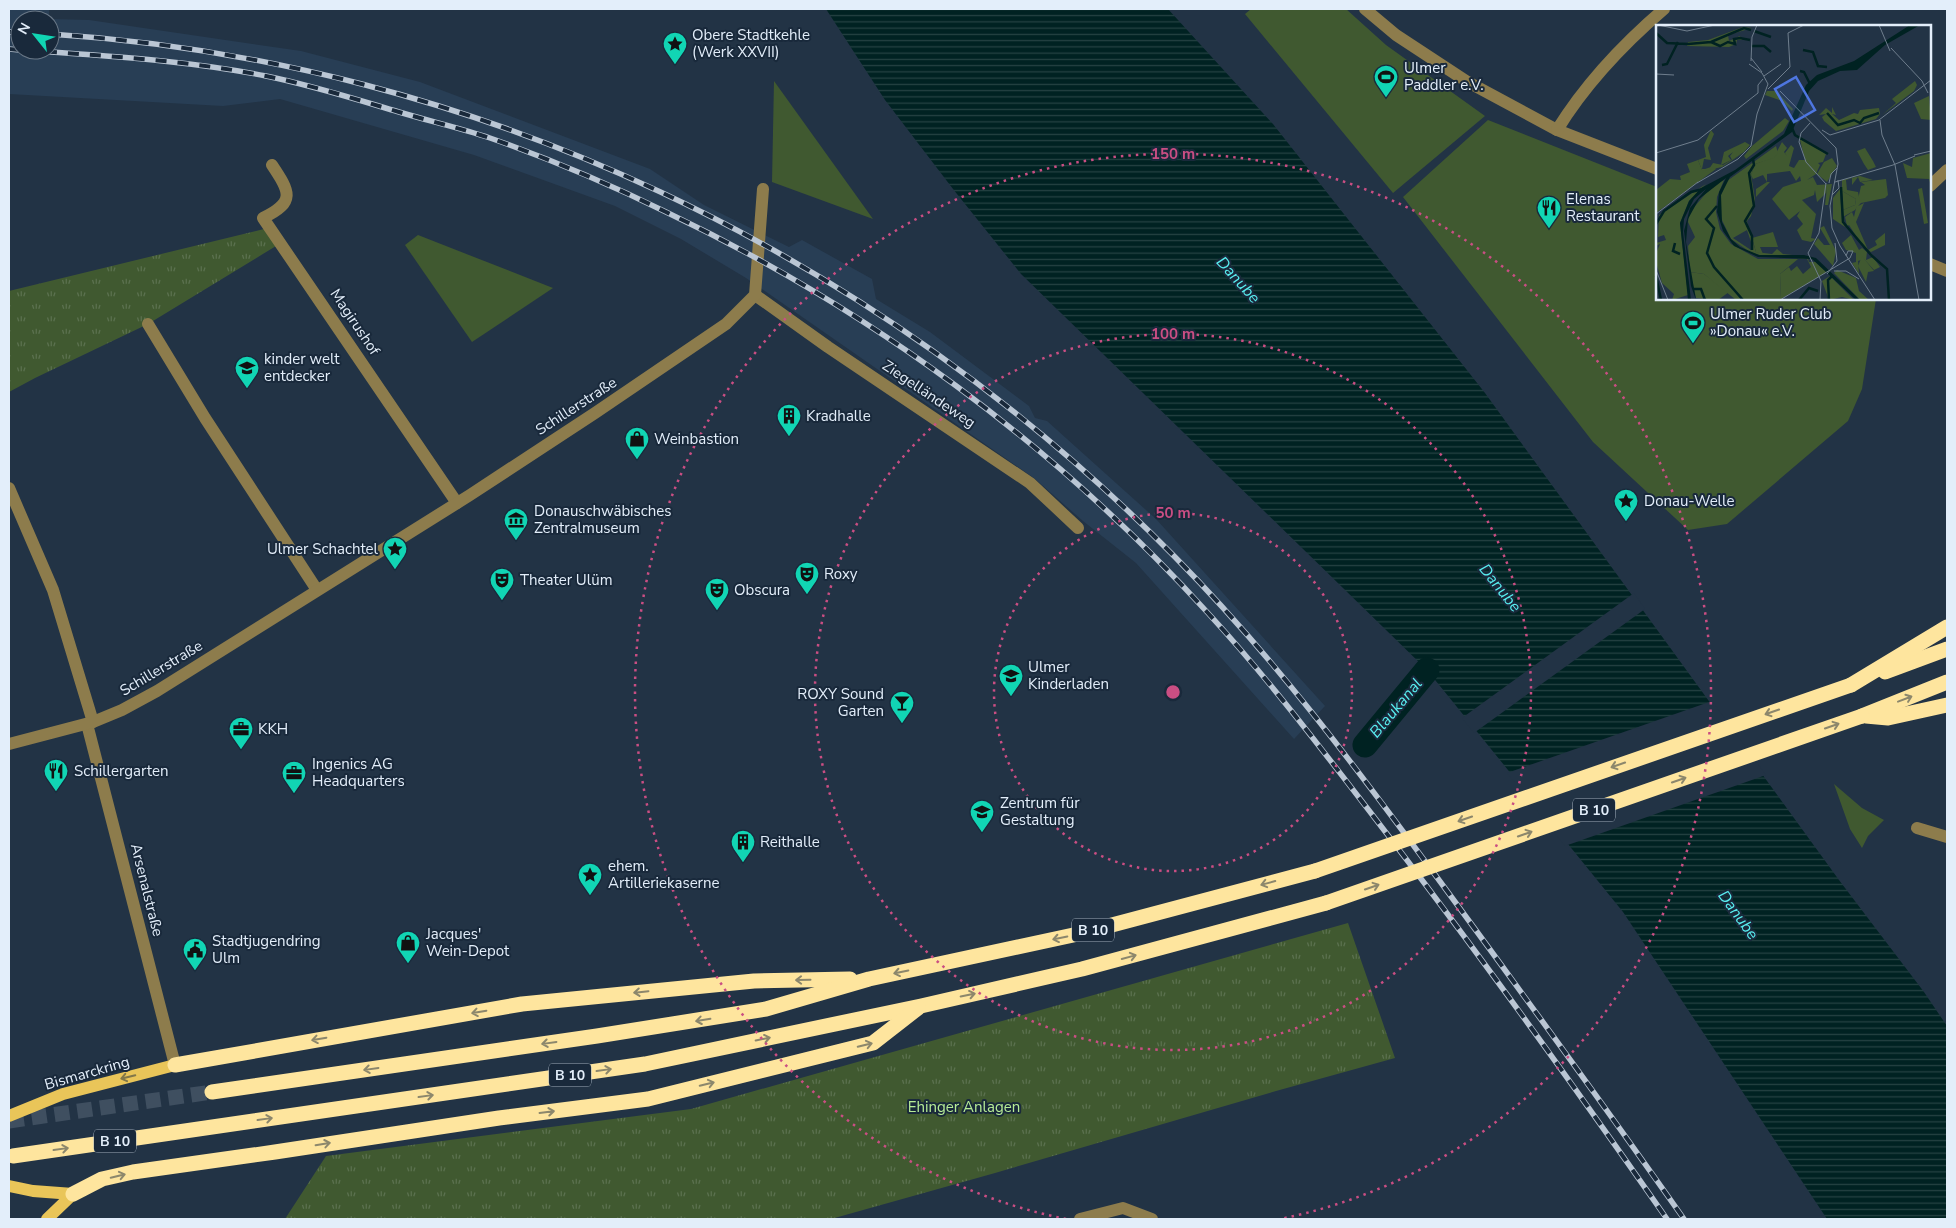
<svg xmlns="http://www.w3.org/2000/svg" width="1956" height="1228" font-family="'Nunito Sans',sans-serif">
<defs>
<pattern id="park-tufts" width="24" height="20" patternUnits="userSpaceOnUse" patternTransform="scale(1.25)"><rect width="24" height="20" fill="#405930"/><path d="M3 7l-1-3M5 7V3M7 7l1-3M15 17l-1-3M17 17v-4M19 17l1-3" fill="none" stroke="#5b714f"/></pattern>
<pattern id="water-rules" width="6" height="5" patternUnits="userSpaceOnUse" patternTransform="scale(1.25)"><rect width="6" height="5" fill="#022"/><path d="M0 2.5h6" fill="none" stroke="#254243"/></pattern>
</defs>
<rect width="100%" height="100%" fill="#223345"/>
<path fill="#283e55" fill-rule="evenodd" d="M 9,9 L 49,9 L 49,19 L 89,20 L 301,51 L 420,82 L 650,169 L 704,205 L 789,247 L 802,240 L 872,279 L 876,299 L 930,332 L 1029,406 L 1035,418 L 1047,421 L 1156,519 L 1325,706 L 1294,739 L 1136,563 L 1083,521 L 1034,478 L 746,278 L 681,239 L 615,206 L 474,155 L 280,99 L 223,106 L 9,94 ZM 20,20 L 50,20 L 50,50 L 20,50 Z"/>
<g fill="#405930">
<polygon points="1251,9 1346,9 1386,45 1485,116 1393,193 1245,14"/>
<polygon points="774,81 873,219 772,182"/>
<polygon points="1488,120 1657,187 1657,299 1876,299 1862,389 1848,421 1727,524 1688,530 1593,442 1403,197"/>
<polygon points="418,235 553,288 472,342 405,245"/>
<polygon points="1834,784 1862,808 1884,820 1868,836 1862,848 1850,829"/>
</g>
<g fill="url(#park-tufts)">
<polygon points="264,229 276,246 148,324 35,378 9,392 9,291"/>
<polygon points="1348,923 1395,1058 1276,1091 995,1173 831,1219 285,1219 326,1156 691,1109"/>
</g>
<polygon fill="url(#water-rules)" points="826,9 1168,9 1273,124 1485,393 1839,880 1924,992 1947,1026 1947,1219 1827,1219 1623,912 1427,670 1021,274 953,189 885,100"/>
<g fill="#223345">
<polygon points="1634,593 1645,609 1474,733 1462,718"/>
<polygon points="1712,701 1766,775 1565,846 1507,773"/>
</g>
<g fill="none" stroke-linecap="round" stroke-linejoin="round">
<polyline stroke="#022" stroke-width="25" points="1365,745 1427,670"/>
<polyline stroke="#3f4f60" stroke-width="15" stroke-dasharray="15 8" stroke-linecap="butt" points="9,1121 212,1092"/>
<g stroke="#8d7c4c" stroke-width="12">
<polyline points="1365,9 1396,35 1466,81 1557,130 1657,169"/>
<path d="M 1557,130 C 1586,83 1622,45 1664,9"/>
<path d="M 272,165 C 290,192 296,202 263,218 L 457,503"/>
<polyline points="1930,186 1947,170"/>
<polyline points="1930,264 1947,271"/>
<polyline points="755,295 828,347 1030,483 1078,528"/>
<polyline points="148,324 205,418 317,590"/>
<polyline points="9,488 53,590 93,722"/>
<polyline points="87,724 175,1065"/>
<polyline points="9,744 93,722 122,710 157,691 470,495 595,413 726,324 755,295 763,189"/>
<polyline points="1917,828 1947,837"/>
<polyline points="1080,1219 1123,1208 1152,1219"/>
</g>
<g stroke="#e9c559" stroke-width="12">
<polyline points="9,1116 63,1094 175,1065"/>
<polyline points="9,1186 33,1191 73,1194"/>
<polyline points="47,1219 73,1194"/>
</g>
<g stroke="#fee59e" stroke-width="15">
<polyline points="1885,672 1947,649"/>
<polyline points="1851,685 1947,627"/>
<polyline points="1862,716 1947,682"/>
<polyline points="1866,716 1888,718 1947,705"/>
<polyline points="175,1065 522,1004 754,981 850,979"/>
<polyline points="212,1092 597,1036 766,1009 869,979 1078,934 1315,871"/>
<polyline points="13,1156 645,1064 921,1006 1082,969 1326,903"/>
<polyline points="73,1194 102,1179 133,1172 275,1152 499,1118 648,1099 873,1043 918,1008"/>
</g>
<defs>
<g id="rail">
<polyline points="9,32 20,32"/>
<path d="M 50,34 C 476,61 877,254 1175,557 C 1272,655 1355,766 1436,876 C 1520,990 1603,1104 1684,1219"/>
<polyline points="9,49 20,50"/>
<path d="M 24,50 C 105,56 186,60 266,76 C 311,85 355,99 399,112 C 429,121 460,128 490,138 C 550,159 609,184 666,212 C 870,309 1055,445 1207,612 C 1267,677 1320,747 1374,817 C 1475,948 1572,1083 1667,1219"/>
</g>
</defs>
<use href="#rail" stroke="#bac6d4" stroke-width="5.5"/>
<use href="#rail" stroke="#19293b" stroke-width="4" stroke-dasharray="11" stroke-linecap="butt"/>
<g stroke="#fee59e" stroke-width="15">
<polyline points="1315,871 1851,685"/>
<polyline points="1326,903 1862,716"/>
</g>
</g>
<defs><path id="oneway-shaft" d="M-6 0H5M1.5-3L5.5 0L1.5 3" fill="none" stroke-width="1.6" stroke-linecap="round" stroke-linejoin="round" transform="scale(1.25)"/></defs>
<g stroke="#8c876c">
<use href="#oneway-shaft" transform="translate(1905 699) rotate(-21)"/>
<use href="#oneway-shaft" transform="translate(1772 712) rotate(161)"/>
<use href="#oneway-shaft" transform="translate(1832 726) rotate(-19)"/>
<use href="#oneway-shaft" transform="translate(1618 765) rotate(161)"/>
<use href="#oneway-shaft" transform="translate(1679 780) rotate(-19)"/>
<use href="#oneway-shaft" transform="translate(1465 819) rotate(161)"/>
<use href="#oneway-shaft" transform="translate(1525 834) rotate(-19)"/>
<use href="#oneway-shaft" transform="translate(1268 883) rotate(165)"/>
<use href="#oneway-shaft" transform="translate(1372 887) rotate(-19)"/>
<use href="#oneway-shaft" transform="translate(1060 938) rotate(168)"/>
<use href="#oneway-shaft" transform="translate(1129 957) rotate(-15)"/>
<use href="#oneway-shaft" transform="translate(901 972) rotate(168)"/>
<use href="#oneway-shaft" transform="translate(803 980) rotate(179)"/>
<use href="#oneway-shaft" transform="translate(641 992) rotate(174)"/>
<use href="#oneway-shaft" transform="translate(968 995) rotate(-12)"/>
<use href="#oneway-shaft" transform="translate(479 1012) rotate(170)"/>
<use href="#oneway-shaft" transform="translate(703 1020) rotate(171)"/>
<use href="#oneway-shaft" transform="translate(319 1039) rotate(170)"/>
<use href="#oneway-shaft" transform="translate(763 1039) rotate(-12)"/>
<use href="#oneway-shaft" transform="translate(549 1043) rotate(172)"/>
<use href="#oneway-shaft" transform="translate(865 1045) rotate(-14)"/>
<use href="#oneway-shaft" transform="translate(371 1069) rotate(172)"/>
<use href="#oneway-shaft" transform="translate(604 1070) rotate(-8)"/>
<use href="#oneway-shaft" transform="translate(707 1084) rotate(-14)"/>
<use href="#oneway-shaft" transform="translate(426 1096) rotate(-8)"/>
<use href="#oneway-shaft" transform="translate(547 1112) rotate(-7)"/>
<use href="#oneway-shaft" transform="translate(265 1119) rotate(-8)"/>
<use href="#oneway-shaft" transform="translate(323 1144) rotate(-9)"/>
<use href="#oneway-shaft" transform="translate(61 1149) rotate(-8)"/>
<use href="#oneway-shaft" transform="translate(118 1176) rotate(-14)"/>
</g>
<use stroke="#81774a" href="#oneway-shaft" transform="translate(128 1077) rotate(166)"/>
<g fill="none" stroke="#ca4e83" stroke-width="2.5" stroke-dasharray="2.5 5">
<circle cx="1173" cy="692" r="179"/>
<circle cx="1173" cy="692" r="358"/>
<path d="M1066 1219A538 538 0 1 1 1280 1219"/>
</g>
<defs>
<symbol id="sight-pin" viewBox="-11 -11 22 30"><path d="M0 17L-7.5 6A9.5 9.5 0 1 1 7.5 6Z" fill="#11d5b4" stroke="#19293b"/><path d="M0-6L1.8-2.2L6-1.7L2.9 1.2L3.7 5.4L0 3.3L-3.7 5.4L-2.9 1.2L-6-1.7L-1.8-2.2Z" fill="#111"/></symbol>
<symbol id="stadium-pin" viewBox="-11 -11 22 30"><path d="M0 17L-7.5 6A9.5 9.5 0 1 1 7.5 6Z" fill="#11d5b4" stroke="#19293b"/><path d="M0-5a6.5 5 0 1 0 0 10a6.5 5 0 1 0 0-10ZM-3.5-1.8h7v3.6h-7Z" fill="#111"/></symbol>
<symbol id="restaurant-pin" viewBox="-11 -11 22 30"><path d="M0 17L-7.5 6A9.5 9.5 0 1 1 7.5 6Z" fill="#11d5b4" stroke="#19293b"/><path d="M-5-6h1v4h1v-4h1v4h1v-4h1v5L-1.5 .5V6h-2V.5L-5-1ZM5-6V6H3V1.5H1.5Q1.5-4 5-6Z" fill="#111"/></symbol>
<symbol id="school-pin" viewBox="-11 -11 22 30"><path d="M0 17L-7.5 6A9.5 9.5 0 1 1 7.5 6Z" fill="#11d5b4" stroke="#19293b"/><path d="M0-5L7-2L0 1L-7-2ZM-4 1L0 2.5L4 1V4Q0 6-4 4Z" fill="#111"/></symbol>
<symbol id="building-pin" viewBox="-11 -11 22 30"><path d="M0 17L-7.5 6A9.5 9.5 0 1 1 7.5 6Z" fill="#11d5b4" stroke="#19293b"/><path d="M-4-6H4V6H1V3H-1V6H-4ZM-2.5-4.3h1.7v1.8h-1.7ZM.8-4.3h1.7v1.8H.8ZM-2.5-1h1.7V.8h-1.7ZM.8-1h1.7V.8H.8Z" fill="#111"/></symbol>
<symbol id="shop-pin" viewBox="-11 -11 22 30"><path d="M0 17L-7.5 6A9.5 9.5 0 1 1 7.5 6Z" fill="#11d5b4" stroke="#19293b"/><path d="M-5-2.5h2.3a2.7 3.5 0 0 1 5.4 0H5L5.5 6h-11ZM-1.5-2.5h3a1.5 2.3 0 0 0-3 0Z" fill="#111"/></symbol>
<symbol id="museum-pin" viewBox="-11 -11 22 30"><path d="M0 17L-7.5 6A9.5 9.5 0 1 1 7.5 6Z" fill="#11d5b4" stroke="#19293b"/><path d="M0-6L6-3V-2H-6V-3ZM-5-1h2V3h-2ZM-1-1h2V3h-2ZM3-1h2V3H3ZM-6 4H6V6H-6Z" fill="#111"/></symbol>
<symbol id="theatre-pin" viewBox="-11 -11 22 30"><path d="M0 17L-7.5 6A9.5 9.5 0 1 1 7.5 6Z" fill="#11d5b4" stroke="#19293b"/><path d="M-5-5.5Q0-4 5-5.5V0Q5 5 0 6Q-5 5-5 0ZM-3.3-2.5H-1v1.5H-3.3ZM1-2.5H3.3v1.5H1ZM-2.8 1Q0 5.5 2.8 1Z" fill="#111"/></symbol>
<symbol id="bar-pin" viewBox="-11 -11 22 30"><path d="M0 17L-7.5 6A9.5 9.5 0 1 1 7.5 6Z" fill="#11d5b4" stroke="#19293b"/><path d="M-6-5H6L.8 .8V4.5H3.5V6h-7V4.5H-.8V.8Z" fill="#111"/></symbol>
<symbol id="office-pin" viewBox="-11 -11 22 30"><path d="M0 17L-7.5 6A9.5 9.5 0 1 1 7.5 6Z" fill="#11d5b4" stroke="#19293b"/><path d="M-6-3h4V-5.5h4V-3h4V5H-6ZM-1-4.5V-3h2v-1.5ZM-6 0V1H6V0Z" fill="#111"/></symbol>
<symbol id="civic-pin" viewBox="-11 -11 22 30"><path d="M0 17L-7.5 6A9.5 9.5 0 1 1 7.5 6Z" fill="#11d5b4" stroke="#19293b"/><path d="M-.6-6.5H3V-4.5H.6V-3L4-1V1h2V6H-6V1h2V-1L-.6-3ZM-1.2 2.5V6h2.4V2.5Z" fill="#111"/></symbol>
</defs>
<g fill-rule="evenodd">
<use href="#sight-pin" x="661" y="30" width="28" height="38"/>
<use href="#stadium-pin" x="1372" y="63" width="28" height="38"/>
<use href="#restaurant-pin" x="1535" y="194" width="28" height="38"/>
<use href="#stadium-pin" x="1679" y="309" width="28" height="38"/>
<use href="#school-pin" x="233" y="354" width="28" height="38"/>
<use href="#building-pin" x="775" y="402" width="28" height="38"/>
<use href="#shop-pin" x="623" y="425" width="28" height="38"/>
<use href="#sight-pin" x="1612" y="487" width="28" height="38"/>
<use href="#museum-pin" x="502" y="506" width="28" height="38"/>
<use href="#sight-pin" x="381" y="535" width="28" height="38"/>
<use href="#theatre-pin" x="793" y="560" width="28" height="38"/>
<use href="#theatre-pin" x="488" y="566" width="28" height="38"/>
<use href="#theatre-pin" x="703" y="576" width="28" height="38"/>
<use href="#school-pin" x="997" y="662" width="28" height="38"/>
<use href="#bar-pin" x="888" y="689" width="28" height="38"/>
<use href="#office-pin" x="227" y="715" width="28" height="38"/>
<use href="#restaurant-pin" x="42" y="757" width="28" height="38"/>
<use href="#office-pin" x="280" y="759" width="28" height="38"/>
<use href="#school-pin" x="968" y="798" width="28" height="38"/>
<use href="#building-pin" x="729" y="828" width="28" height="38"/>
<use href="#sight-pin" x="576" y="861" width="28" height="38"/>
<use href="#shop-pin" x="394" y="929" width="28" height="38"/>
<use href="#civic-pin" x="181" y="936" width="28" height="38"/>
</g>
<g text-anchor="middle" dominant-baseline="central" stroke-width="4" stroke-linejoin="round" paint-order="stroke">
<g fill="#19293b" stroke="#a6b3c1" stroke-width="1">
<rect x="1573" y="798.5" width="42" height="23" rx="4"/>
<rect x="1072" y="918.5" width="42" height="23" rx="4"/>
<rect x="549" y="1063.5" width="42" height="23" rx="4"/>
<rect x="94" y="1129.5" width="42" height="23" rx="4"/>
</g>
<g font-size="14" font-weight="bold" fill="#e3eefa">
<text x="1594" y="810">B 10</text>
<text x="1093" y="930">B 10</text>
<text x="570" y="1075">B 10</text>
<text x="115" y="1141">B 10</text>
</g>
<g font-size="15" fill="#e3eefa" stroke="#19293b" text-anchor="start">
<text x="692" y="35">Obere Stadtkehle<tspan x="692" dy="17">(Werk XXVII)</tspan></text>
<text x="1404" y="68">Ulmer<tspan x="1404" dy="17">Paddler e.V.</tspan></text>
<text x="1566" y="199">Elenas<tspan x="1566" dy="17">Restaurant</tspan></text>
<text x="1710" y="314">Ulmer Ruder Club<tspan x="1710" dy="17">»Donau« e.V.</tspan></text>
<text x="264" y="359">kinder welt<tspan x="264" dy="17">entdecker</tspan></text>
<text x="806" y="416">Kradhalle</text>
<text x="654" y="439">Weinbastion</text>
<text x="1644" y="501">Donau-Welle</text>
<text x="534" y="511">Donauschwäbisches<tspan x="534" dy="17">Zentralmuseum</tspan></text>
<text x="378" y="549" text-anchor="end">Ulmer Schachtel</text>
<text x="824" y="574">Roxy</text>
<text x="520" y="580">Theater Ulüm</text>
<text x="734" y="590">Obscura</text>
<text x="1028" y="667">Ulmer<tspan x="1028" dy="17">Kinderladen</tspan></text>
<text x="884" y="694" text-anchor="end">ROXY Sound<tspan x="884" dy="17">Garten</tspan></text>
<text x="258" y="729">KKH</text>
<text x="312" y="764">Ingenics AG<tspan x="312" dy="17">Headquarters</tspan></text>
<text x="74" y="771">Schillergarten</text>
<text x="1000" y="803">Zentrum für<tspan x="1000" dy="17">Gestaltung</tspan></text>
<text x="760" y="842">Reithalle</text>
<text x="608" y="866">ehem.<tspan x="608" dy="17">Artilleriekaserne</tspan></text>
<text x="426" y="934">Jacques'<tspan x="426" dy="17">Wein-Depot</tspan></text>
<text x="212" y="941">Stadtjugendring<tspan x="212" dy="17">Ulm</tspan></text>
</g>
<g font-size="15" fill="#e3eefa" stroke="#19293b">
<text transform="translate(355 322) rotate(56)">Magirushof</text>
<text transform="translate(929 394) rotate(34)">Ziegelländeweg</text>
<text transform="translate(576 406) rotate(-33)">Schillerstraße</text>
<text transform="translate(161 668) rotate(-31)">Schillerstraße</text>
<text transform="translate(147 890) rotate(76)">Arsenalstraße</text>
<text transform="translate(87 1073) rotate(-16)">Bismarckring</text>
</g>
<g font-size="15" fill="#b7ec96" stroke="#19293b">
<text x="964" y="1107">Ehinger Anlagen</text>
</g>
<g font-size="16" font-style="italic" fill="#58eef0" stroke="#19293b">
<text transform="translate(1238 280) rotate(48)">Danube</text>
<text transform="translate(1500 588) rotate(51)">Danube</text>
<text transform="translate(1396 708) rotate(-50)">Blaukanal</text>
<text transform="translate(1738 915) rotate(54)">Danube</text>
</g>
</g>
<g transform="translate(1656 25)">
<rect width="275" height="275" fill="#223345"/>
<path d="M 129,93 L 133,96 L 127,106 L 90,134 L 88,131 L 96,121 ZM 138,108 L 170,129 L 167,137 L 162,138 L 164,140 L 160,149 L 151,155 L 157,152 L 161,160 L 176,159 L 172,180 L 169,180 L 171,162 L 170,168 L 161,177 L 159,165 L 158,170 L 146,175 L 160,189 L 155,213 L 160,214 L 155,217 L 146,215 L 141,205 L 147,199 L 141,191 L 144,186 L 133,195 L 116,174 L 127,162 L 145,156 L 144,151 L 140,156 L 134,146 L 111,149 L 111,157 L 114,157 L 100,172 L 100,164 L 111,157 L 107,150 L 97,154 L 95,150 L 99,139 L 118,132 L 126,117 L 131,123 L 128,127 L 131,131 L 129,128 L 135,120 L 138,123 L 133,141 L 138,143 L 143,135 L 149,135 L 144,115 L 148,114 ZM 89,117 L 94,120 L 88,127 L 76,135 L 74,131 L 77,127 L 72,131 L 75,135 L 65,140 L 68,127 ZM 209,123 L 217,136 L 220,142 L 212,145 L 208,139 L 201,126 ZM 42,135 L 46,145 L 58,141 L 60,144 L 0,188 L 0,165 L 14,154 L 25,155 L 24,151 L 34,147 L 31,139 ZM 230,154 L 232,170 L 229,173 L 205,178 L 202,181 L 208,178 L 200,197 L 212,225 L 221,220 L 219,216 L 229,208 L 229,220 L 215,227 L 212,225 L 208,222 L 202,214 L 193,200 L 191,201 L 189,192 L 196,187 L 198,192 L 205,161 L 209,160 L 205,157 ZM 184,164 L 186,196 L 189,202 L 177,194 L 177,173 ZM 186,166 L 200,174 L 199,180 L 187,185 ZM 168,201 L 180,226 L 177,241 L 158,219 L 162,213 L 168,220 L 174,220 L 164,203 ZM 117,207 L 122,222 L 104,222 L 107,229 L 100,227 L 96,213 ZM 195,210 L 203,225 L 206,223 L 211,227 L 210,235 L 217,232 L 224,242 L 218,245 L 208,234 L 202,236 L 203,249 L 196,238 L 200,237 L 200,228 L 190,225 L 186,218 Z" fill="#405930"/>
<path d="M 120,121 L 122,128 L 118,133 L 99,139 L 95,150 L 99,174 L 95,191 L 91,196 L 92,202 L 100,227 L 116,229 L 121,224 L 127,229 L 146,231 L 107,231 L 94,227 L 75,214 L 65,193 L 64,172 L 71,156 ZM 91,205 L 96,220 L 95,225 L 77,213 ZM 176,133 L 181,141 L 171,157 L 161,149 L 168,137 ZM 204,151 L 217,155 L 204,157 L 202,152 L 196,160 L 196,153 L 190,155 L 191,165 L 202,167 L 204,177 L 199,185 L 187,192 L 187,185 L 199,180 L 200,174 L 186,166 L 186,155 ZM 50,159 L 33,176 L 24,198 L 32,270 L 16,275 L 18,269 L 6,258 L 0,237 L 0,224 L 1,226 L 4,219 L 0,221 L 0,218 L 10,215 L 8,210 L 2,212 L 3,190 ZM 206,231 L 218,246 L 212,247 L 210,257 L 202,241 ZM 141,233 L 148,233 L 152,234 L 153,237 L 160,237 L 171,247 L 125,274 L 124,249 L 133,242 L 135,246 L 141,241 L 147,249 L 155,242 L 151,234 ZM 181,245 L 200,253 L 203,266 L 213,275 L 204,275 L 178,248 ZM 34,247 L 48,249 L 73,267 L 62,275 L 40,273 ZM 174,251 L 198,275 L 186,272 L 173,275 L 166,256 Z" fill="#405930" fill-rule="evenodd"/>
<path d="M 68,155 L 61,172 L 60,187 L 64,204 L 75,219 L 102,234 L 142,234 L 124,249 L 125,274 L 80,275 L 48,249 L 34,247 L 32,221 L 39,212 L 32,197 L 34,187 L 57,160 Z" fill="#405930"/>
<path d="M 273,71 L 275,95 L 265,94 L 258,78 Z" fill="#405930"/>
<path d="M 87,2 L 96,3 L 72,10 L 73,16 L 84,11 L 86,15 L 81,15 L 80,19 L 73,22 L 31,21 L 32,17 L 52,15 ZM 259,56 L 261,60 L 258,66 L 226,90 L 240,78 L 236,74 ZM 111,66 L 120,66 L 137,84 L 136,86 L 126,76 L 109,70 ZM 176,82 L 180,90 L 176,89 L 183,95 L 198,88 L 202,89 L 204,85 L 223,83 L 224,89 L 220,94 L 180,106 L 168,96 L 166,92 L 170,89 L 163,90 L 170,83 L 176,88 ZM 55,105 L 58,109 L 52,123 L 55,135 L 48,134 L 46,144 L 53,144 L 57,138 L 67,140 L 87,128 L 66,142 L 48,146 L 46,145 L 42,135 L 50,132 L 48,120 ZM 275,128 L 275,161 L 273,154 L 251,153 L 247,138 L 256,142 L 257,133 ZM 266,163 L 272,198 L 268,199 L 262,164 Z" fill="#405930"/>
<path d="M 254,0 L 264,0 L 229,20 L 201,45 L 184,46 L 162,56 L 153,66 L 136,107 L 74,152 L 65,170 L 66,197 L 75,214 L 84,222 L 103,230 L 148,230 L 160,233 L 204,275 L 200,275 L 156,234 L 102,232 L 78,221 L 67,206 L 61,187 L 63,167 L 70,153 L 43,174 L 32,194 L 30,217 L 40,275 L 35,261 L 28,206 L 34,183 L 50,164 L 38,174 L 28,194 L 27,207 L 35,275 L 32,275 L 24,198 L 33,176 L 45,163 L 79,145 L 128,109 L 150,60 L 161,50 L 198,36 Z" fill="#022"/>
<path fill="none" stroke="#022" stroke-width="2.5" d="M 98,6 L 115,12M 0,8 L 11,18 L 32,19 L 55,17 L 88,3 L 95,5M 55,17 L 64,21 L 72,17 L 79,19 L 78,14 L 84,13 L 94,15M 95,21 L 108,21 L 115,27M 147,25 L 157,27 L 162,41 L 171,42M 6,40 L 11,39 L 22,17M 144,46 L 148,47 L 154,59M 171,88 L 182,100 L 198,95 L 204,98 L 208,93 L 223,88M 136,103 L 139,110 L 172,129M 185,162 L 187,197 L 215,230M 61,181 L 50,194 L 58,203 L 51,228 L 58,242 L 87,275M 0,199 L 8,186 L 35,167 L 47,164M 19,218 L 17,226 L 24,229M 96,225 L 96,211 L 89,196 L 98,181 L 93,148 L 98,140 L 97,134M 215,230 L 231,244 L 233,275M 0,251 L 5,275M 37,264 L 45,264 L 49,275M 143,275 L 153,263 L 162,266M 173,275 L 172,255 L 176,251"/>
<path fill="none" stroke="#6f7e8d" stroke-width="1" d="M 2,0 L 31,6 L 59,0M 223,0 L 234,26M 235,23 L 266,56 L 272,68M 95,33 L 106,47M 95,36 L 96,12 L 101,0M 0,49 L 18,50M 108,51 L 125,39M 112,64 L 134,42 L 132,8 L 148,0M 124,66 L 180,123 L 182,139 L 174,181 L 176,203 L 184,221 L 219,275M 223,95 L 275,55M 224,95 L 226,110 L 239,140 L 263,275M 154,98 L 145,108 L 143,117 L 150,137 L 170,159M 166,105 L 174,110 L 223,95M 0,128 L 42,115 L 102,68 L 102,60 L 107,54M 258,130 L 275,126M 237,140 L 259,131M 179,157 L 237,140M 41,158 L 82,134 L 95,121 L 101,89 L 112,59 L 106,48 L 93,39M 173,158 L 175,149 L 181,143M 176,170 L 183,163 L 182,155M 0,189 L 42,157M 0,245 L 12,275M 178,246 L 190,246 L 203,254M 171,249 L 181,236 L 179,218M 124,275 L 194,233 L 197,226 L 192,226 L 190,231M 164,275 L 165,256 L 152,228 L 163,208 L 170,158"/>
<path fill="#4e76e0" fill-opacity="0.15" stroke="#4e76e0" stroke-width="2.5" d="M 140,52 L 159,85 L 138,97 L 119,64 Z"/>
<rect width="275" height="275" fill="none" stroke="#e3eefa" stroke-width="2.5"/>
</g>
<circle cx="1173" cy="692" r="8" fill="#ca4e83" stroke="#19293b" stroke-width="2.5"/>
<g font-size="15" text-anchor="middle" font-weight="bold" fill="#ca4e83" stroke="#19293b" stroke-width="4" stroke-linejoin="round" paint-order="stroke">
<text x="1173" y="159">150 m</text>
<text x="1173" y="339">100 m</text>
<text x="1173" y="518">50 m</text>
</g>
<rect width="1956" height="1228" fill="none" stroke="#e3eefa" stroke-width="20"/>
<g transform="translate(35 35) rotate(300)"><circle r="24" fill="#19293b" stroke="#6a7887"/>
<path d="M0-4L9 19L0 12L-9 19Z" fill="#11d5b4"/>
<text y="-8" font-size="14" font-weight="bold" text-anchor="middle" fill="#e3eefa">N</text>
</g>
</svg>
